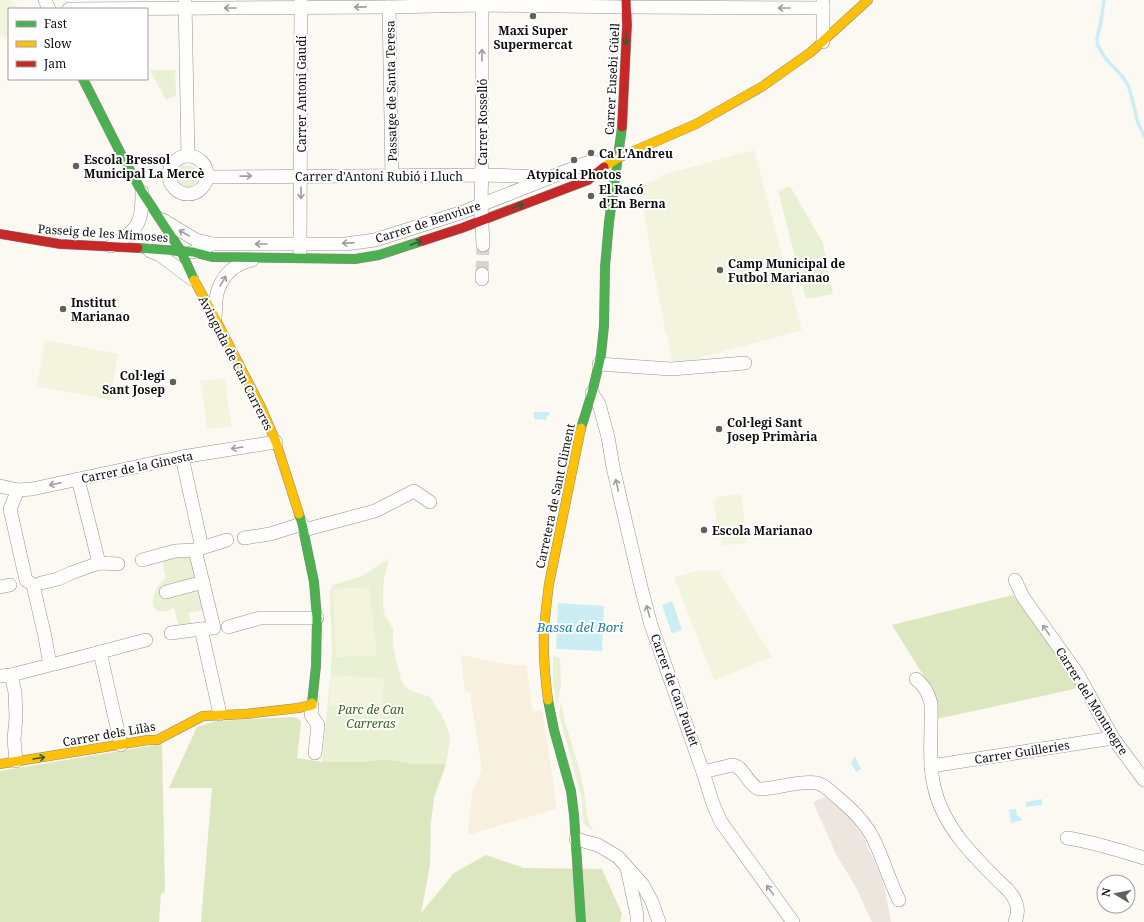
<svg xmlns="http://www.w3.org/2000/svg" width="1144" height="922" font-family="'Noto Serif',serif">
<rect width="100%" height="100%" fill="#fcf8f2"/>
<polygon fill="#f8f0df" points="461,655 506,664 526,666 533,711 542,710 556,800 556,809 468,835 470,808 473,791 482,771 470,693 465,692"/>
<g fill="#eaf0d3">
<polygon points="150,70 175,70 176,95 166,100"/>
<circle cx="187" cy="176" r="11"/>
<polygon points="790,186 823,243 833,294 806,299 778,191"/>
<path d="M 195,554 L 208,609 L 188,613 L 191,624 L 179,627 L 174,607 C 149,623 146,593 166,578 L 162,560 Z"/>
<polygon points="389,559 384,577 383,590 383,608 385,616 393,629 393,647 401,680 404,685 407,689 430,697 443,718 448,730 450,739 446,764 413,764 397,761 383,759 365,762 322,762 331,670 332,648 330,593 333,585 360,577"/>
<polygon points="553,656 560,658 561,684 557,706 553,682"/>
<polygon points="561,702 565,722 579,768 584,792 588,819 593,831 585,825 583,821 582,799 559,715"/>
</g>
<g fill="#dce7c0">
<polygon points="1013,595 1048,643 1079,688 937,719 932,689 892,625"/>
<polygon points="293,717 299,719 301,722 297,758 322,762 365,762 383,759 397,761 413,764 446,764 434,798 431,822 430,865 421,913 454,873 486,855 524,868 602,869 622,914 620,922 420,922 420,921 419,922 201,922 212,788 169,788 197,727 216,721"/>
<polygon points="162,744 165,892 161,894 159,922 0,922 0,771"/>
</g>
<g fill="#f2f4dd">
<polygon points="0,0 10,0 19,9 9,9 9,34 5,39 0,34"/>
<polygon points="754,150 802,330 677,364 676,362 672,361 667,332 665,331 643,210 645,209 639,185 660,180 659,176"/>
<polygon points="45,340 118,354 110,400 37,386"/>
<polygon points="225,378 231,426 207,429 201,381"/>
<polygon points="741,494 747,543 722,545 721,533 718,533 714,502 717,502 716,497"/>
<polygon points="701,570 719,571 772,657 714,680 674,577"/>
<polygon points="369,587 377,656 336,657 333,589"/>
<polygon points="331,675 384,678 382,709 329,706"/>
</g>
<polygon fill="#ece6de" points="826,797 851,819 862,835 880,874 884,886 891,922 872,922 857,889 836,854 813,802"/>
<g fill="#caeef4">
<polygon points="534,412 549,412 550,414 547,416 546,420 534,419"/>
<polygon points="672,601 682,630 672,634 662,605"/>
<polygon points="558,603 604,606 602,651 556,649"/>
<polygon points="855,757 861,769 856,772 851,762 853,760 853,758"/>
<polygon points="1042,799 1042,805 1026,807 1026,802"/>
<polygon points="1016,809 1017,816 1019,816 1023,820 1011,823 1009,810"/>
</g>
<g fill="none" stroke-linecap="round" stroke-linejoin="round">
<polyline stroke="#caeef4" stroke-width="3.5" points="1104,0 1101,21 1097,39 1098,46 1106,59 1122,76 1128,85 1133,102 1137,120 1144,136"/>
<polyline stroke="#d8d5d0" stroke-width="13" stroke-dasharray="13 6" stroke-linecap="butt" points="482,274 483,245"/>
<defs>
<g id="street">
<polyline points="45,0 49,9"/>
<polyline points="185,0 188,156"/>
<polyline points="482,0 482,163 481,204 483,245"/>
<polyline points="823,0 823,42"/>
<polyline points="389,7 392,176"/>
<polyline points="69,9 389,7 482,5 626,7 823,8"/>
<circle cx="188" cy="175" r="19"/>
<polyline points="207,177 482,175 547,177"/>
<polyline points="163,220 196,240 213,244"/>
<path d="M 111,246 C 139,229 142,224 142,192"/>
<polyline points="150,251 160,255 192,279"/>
<polyline points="193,252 213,244 345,244 375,240 463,212 589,162 608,164"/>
<polyline points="300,252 301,0"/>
<polyline points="482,279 482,274"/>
<path d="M 215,318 C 216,309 215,298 218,290 C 224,273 235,264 252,260"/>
<polyline points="599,364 671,369 745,363"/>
<polyline points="592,393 599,404 608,437 613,467 625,519 642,591 651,625 703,772 713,804 721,822 793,922"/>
<polyline points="182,457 202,548"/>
<polyline points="78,479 99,563"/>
<polyline points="0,486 18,490 32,489 182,457 276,442"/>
<polyline points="304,530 375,511 414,491 430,502"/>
<polyline points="244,538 270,534 302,524"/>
<polyline points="142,560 175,551 195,550 227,540"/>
<polyline points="1015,580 1023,597 1077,673 1113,738 1144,780"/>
<polyline points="41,583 58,579 71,573 99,563 118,564"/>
<polyline points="0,587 10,585"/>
<polyline points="166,592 203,582"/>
<polyline points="228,627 260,618 317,618"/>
<polyline points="201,629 220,714"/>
<polyline points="171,633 201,629 214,628 195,550"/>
<polyline points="100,652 121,745"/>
<polyline points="55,664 146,640"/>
<polyline points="11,675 15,692 16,718 14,739 16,761"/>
<polyline points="0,676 11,675 50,665 45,637 33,585 26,580 10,509 18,490"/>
<path d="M 916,679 C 925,687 928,692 931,704 C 932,729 928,762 934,786 C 943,829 979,862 1009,891 C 1017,901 1020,910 1015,922"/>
<polyline points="312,705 311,715 318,725 315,753"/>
<polyline points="931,766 1113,738"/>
<path d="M 703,772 L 732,765 C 744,766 747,784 759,789 C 776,789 800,780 817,783 C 825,785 831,792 837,797 C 851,809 864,821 873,838 C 883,858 889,880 899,900"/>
<path d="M 1067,838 C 1094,842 1118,850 1144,858"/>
<polyline points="576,839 598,845 618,857 643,885 652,902 659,922"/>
<polyline points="627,868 637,915 637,922"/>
</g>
<g id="fast">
<polyline points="83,79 121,154 142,192 181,251 194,280"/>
<polyline points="138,248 193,252 212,257 355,259 379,255 422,241"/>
<polyline points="581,428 592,393 601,355 604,326 605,267 609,222 622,127"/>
<polyline points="299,514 302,524 314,582 317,618 316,666 312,703"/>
<polyline points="548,700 554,730 571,791 574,815 581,922"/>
</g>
<g id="slow">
<polyline points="604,167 618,158 696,124 763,86 811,52 868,0"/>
<polyline points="194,280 215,318 261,407 276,442 299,514"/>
<path d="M 548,700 C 545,677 543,654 544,631 C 545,615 547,600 549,584 L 581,428"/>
<polyline points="0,764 148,740 157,740 203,716 246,714 298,708 312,705 312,703"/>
</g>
<g id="jam">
<polyline points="622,127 627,25 626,0"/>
<polyline points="0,234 60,244 138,248"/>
<polyline points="422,241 462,228 588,180 604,167"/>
</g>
</defs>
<use href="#street" stroke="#959391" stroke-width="14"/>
<use href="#fast" stroke="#8c8a87" stroke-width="10"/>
<use href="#slow" stroke="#8c8a87" stroke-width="10"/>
<use href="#jam" stroke="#8c8a87" stroke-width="10"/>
<use href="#street" stroke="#fffefd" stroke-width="13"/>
<use href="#fast" stroke="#4caf50" stroke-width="9"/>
<use href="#slow" stroke="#ffc107" stroke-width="9"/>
<use href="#jam" stroke="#c62828" stroke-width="9"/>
</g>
<defs><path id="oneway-shaft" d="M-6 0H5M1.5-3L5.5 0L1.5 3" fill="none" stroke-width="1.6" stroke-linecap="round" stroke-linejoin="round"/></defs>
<g stroke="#9f9e9d">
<use href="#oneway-shaft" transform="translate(360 7) rotate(179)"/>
<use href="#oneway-shaft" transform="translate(230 8) rotate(180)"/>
<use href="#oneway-shaft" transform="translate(784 8) rotate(-180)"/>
<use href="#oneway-shaft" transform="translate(482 55) rotate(-90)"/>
<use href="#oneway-shaft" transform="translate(246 176) rotate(-1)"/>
<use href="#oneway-shaft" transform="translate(301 193) rotate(91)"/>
<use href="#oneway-shaft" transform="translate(184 233) rotate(-150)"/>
<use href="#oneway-shaft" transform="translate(348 243) rotate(176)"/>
<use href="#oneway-shaft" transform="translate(261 244) rotate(180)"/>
<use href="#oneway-shaft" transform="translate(223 281) rotate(-59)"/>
<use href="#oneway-shaft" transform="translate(237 448) rotate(171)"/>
<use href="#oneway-shaft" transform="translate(55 484) rotate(168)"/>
<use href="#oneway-shaft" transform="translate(617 485) rotate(-103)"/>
<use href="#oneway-shaft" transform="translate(648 611) rotate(-106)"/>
<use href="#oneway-shaft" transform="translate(1046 630) rotate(-125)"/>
<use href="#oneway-shaft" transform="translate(770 890) rotate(-126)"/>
</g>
<g stroke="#2d5e2f">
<use href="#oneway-shaft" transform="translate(626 39) rotate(92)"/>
<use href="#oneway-shaft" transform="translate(518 206) rotate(-21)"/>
<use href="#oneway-shaft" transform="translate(416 243) rotate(-19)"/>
<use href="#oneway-shaft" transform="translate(39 758) rotate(-9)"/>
</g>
<g fill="#61605e" stroke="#fff" stroke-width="1.5">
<circle cx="533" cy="16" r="4"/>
<circle cx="591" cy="153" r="4"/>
<circle cx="574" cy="160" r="4"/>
<circle cx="76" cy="166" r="4"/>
<circle cx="591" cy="196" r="4"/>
<circle cx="720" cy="270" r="4"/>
<circle cx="63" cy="309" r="4"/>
<circle cx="173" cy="382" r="4"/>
<circle cx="719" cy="429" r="4"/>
<circle cx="704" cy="530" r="4"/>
</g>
<g text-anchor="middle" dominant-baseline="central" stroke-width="4" stroke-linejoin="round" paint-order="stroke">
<g font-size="12" font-weight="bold" fill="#0e0e0e" stroke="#fff" text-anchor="start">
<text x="533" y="30" text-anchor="middle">Maxi Super<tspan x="533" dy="14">Supermercat</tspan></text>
<text x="599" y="153">Ca L'Andreu</text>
<text x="84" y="159">Escola Bressol<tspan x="84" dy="14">Municipal La Mercè</tspan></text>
<text x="574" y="174" text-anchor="middle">Atypical Photos</text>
<text x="599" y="189">El Racó<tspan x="599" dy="14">d'En Berna</tspan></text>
<text x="728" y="263">Camp Municipal de<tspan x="728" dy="14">Futbol Marianao</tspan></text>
<text x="71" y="302">Institut<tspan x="71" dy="14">Marianao</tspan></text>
<text x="165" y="375" text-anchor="end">Col·legi<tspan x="165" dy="14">Sant Josep</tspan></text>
<text x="727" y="422">Col·legi Sant<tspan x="727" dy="14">Josep Primària</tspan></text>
<text x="712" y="530">Escola Marianao</text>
</g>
<g font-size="12" fill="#0e0e0e" stroke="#fff">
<text transform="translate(612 79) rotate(-87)">Carrer Eusebi Güell</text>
<text transform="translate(391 91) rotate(-91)">Passatge de Santa Teresa</text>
<text transform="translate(301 94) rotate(-90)">Carrer Antoni Gaudí</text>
<text transform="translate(482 122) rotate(-90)">Carrer Rosselló</text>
<text x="379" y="176">Carrer d'Antoni Rubió i Lluch</text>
<text transform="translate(428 222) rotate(-18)">Carrer de Benviure</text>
<text transform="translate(103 233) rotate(4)">Passeig de les Mimoses</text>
<text transform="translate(236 363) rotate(63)">Avinguda de Can Carreres</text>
<text transform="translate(137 467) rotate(-12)">Carrer de la Ginesta</text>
<text transform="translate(555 496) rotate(-78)">Carretera de Sant Climent</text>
<text transform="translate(675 690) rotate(70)">Carrer de Can Paulet</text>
<text transform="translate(1092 701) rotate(58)">Carrer del Montnegre</text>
<text transform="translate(109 734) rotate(-10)">Carrer dels Lilàs</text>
<text transform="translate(1022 752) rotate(-9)">Carrer Guilleries</text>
</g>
<g font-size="12" font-style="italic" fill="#3a651f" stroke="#fff">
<text x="371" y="709">Parc de Can<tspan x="371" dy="14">Carreras</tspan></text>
</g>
<g font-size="13" font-style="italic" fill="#197c9e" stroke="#fff">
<text x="580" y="627">Bassa del Bori</text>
</g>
</g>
<rect x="8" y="8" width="140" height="72" fill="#ffffff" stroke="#9f9f9f"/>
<rect x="16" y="21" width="20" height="6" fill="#4caf50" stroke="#9f9f9f"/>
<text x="44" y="28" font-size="12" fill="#0e0e0e">Fast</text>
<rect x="16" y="41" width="20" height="6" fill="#ffc107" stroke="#9f9f9f"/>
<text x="44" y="48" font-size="12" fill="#0e0e0e">Slow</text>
<rect x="16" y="61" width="20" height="6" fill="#c62828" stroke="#9f9f9f"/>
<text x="44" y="68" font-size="12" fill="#0e0e0e">Jam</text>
<g transform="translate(1116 894) rotate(280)"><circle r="19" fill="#ffffff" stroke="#9f9f9f"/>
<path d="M0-3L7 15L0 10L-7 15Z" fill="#61605e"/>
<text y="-6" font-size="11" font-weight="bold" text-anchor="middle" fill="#0e0e0e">N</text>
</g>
</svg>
